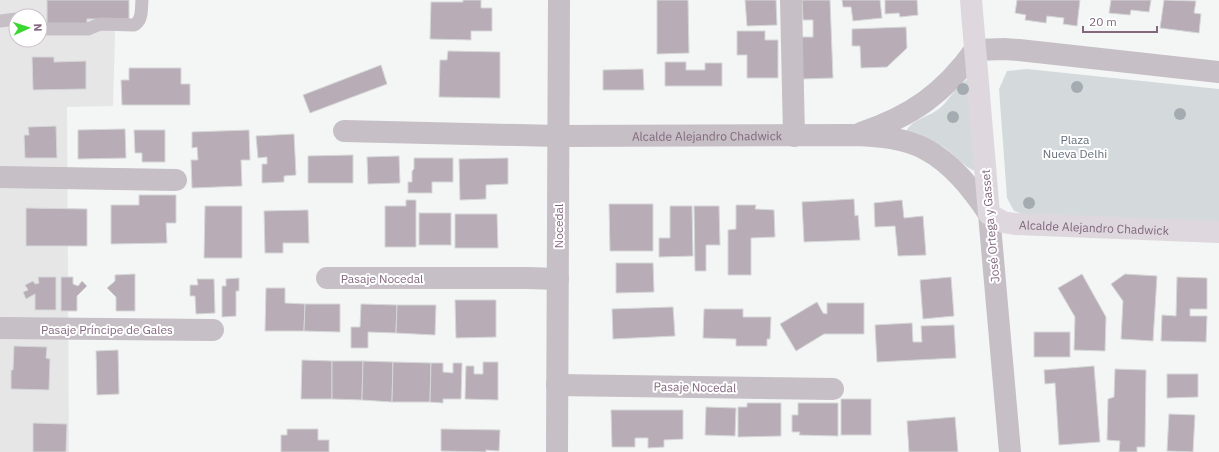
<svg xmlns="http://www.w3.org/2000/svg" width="1219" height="452" font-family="'IBM Plex Sans',sans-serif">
<rect width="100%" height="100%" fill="#f3f6f5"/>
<path fill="#e6e6e7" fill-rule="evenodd" d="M 0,0 L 116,0 L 113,106 L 67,107 L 69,452 L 0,452 ZM 16,16 L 40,16 L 40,40 L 16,40 Z"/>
<g fill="#d4dadc">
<polygon points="1027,69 1219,89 1219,222 1029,216 1014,211 1007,198 999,89 1007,71"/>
<path d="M 967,80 L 975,171 C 962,166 954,153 942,146 C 930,140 917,140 906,132 C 912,118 931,117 941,107 C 951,99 955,85 967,80 Z"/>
</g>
<g fill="#b8adb7" stroke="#d5d7d7">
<polygon points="47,0 129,0 129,19 87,19 87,25 47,25"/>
<polygon points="463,0 481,0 481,8 492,8 492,31 471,31 471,40 430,39 431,2 463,2"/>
<polygon points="657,0 688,0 689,53 657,54"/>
<polygon points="745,0 776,0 777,25 747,26"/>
<polygon points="802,0 830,0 833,78 802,79 801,37 813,37 813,20 803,20"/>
<polygon points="842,0 880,0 882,18 853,21 851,7 843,7"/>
<polygon points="885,0 917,0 918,15 900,17 899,13 885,14"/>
<polygon points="1017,0 1080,0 1077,26 1063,24 1064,18 1047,16 1046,23 1025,20 1026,15 1015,13"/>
<polygon points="1111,0 1151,0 1149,12 1131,10 1130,15 1109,13"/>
<polygon points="1164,0 1196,1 1194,13 1201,14 1199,33 1160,28"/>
<polygon points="906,27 907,48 887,67 861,68 860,46 852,46 852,29"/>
<polygon points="737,31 765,31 765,40 778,40 778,78 747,78 747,55 737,55"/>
<polygon points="448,51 500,52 500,98 439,97 440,60 447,60"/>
<polygon points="32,57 54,57 54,62 86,61 86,89 33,90"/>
<polygon points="665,62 686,62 686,70 705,70 705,63 722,63 722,86 665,86"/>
<polygon points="381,65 387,84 310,113 303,95"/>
<polygon points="129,68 181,68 181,84 190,84 190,105 122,105 121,80 129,80"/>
<polygon points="643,69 644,90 603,90 603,70"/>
<polygon points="56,126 57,158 25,158 24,135 29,135 28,127"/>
<polygon points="125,129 126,158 78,159 78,130"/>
<polygon points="134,130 165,130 165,162 142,162 142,153 135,153"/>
<polygon points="249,130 250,160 241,160 242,186 192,188 191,160 198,160 197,147 192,148 192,132"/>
<polygon points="294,134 296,175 284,176 284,182 262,183 262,164 267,164 267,157 258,158 256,136"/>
<polygon points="353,155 353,183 308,183 308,156"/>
<polygon points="399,156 400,183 368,184 367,157"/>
<polygon points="414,158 453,158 453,182 432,182 432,193 408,193 408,182 412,182 412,171 414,169"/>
<polygon points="508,158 508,184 486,185 486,199 460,200 459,159"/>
<polygon points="139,195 176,195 176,223 166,223 167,243 111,244 111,205 139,205"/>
<polygon points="854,199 855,216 858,215 860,240 804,242 802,202"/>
<polygon points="406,200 416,200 416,247 385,247 385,206 406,206"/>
<polygon points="902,200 904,218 923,216 926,255 898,256 895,226 875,227 874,203"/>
<polygon points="609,204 653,204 653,251 610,251"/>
<polygon points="736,205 756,205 755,209 774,210 775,237 751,238 751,275 728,275 728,230 736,229"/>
<polygon points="205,206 242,206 242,258 204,258"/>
<polygon points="670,206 692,206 693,256 659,257 659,238 670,238"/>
<polygon points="694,206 719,206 720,245 706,245 706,271 695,271"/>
<polygon points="26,208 87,209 87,246 26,246"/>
<polygon points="308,210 309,243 283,243 283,253 265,253 264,211"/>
<rect x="419" y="213" width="32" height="32"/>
<polygon points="455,214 497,214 498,248 455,248"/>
<polygon points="616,263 653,263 654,292 616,293"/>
<polygon points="135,274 135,311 116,311 116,297 107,288 115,281 115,275"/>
<polygon points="1082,274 1106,317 1105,351 1074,350 1075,317 1058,288"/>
<polygon points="1125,274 1157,276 1153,341 1121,339 1123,301 1111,284"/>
<polygon points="38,277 56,277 56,310 35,310 35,294 26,299 23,292 28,290 25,285 33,281 35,284 39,283"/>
<polygon points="61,277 73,277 73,284 78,286 82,281 87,286 77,296 77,311 61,311"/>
<polygon points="951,277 954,316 923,319 920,280"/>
<polygon points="1177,277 1207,278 1207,309 1190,309 1190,316 1207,316 1206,342 1161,341 1162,315 1176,316"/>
<polygon points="239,278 239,291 236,291 236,316 222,317 222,286 226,286 226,279"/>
<polygon points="197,279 214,279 215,313 196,314 195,296 190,296 190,285 198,285"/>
<polygon points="266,288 285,288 285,303 305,304 304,331 265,331"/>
<polygon points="455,300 496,300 496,337 456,338"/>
<polygon points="817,302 823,313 827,314 827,303 864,303 864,334 824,334 796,351 780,324"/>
<polygon points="305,304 340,304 340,332 304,331"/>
<polygon points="361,304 397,305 396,333 368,332 368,348 351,348 351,327 360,327"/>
<polygon points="397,305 436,305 435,335 396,333"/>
<polygon points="673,307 675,336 613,339 612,309"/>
<polygon points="704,309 743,309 743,317 771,317 770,339 767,339 767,346 736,346 736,339 703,338"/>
<polygon points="912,323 913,342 922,342 921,326 954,325 956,358 877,362 875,325"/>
<rect x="1034" y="332" width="36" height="25"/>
<polygon points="14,346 47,347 46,358 50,359 49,390 11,389 11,370 13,370"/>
<polygon points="118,350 119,394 97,395 96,351"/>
<polygon points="302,360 332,361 332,399 301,399"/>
<polygon points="332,361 363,361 362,400 332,399"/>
<polygon points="363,361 393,362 392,402 362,400"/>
<polygon points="393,362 431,363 430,402 392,402"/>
<polygon points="483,362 498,362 498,400 465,399 466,366 474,366 474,374 483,374"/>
<polygon points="431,363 443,363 443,372 453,373 453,363 462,363 461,399 443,399 443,403 430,402"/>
<polygon points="1094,366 1100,442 1059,445 1055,383 1045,384 1044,370"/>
<polygon points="1115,369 1146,370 1145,447 1137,447 1137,452 1119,452 1120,441 1107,440 1108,399 1114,397"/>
<polygon points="1167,374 1198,374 1198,397 1167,398"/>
<rect x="841" y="399" width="30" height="36"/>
<polygon points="747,403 781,403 781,436 738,437 738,407 747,407"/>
<polygon points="798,403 838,403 838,436 799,435 800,432 792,432 792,415 798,415"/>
<polygon points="706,407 736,408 735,436 705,435"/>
<polygon points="611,410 683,410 683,439 664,440 664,447 648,448 648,438 635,438 635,447 612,447"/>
<polygon points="1169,414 1195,415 1193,452 1167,451"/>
<polygon points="955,417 958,452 909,452 907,421"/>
<polygon points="33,423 67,424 66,452 33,452"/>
<polygon points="287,429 318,429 318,440 329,440 329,452 281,452 281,435 287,435"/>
<polygon points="441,429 500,430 499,451 486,450 486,452 441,451"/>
</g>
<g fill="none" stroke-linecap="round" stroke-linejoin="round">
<g stroke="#c6bfc5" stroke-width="13">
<polyline points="0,21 16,19"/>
<path d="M 40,29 L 88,29 L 100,24 L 134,25 C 143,20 141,9 142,0"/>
</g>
<g stroke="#c6bfc5" stroke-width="22">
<polyline points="791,0 794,136"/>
<path id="s1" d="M 344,131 L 558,136 L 856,135 C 879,136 904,138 925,149 C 952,163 972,189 989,214 L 1010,452"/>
<path d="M 861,133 C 912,116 944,93 975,50 L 1004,49 L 1019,50 L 1219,72"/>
<polyline points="0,177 176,180"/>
<polyline points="327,278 528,278 558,279"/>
<polyline points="0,328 213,330"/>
<polyline points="557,385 833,389"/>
<polyline points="557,452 559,0"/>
</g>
<path stroke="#ded7dd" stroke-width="22" id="s2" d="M 971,0 L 989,214 L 1003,222 L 1015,224 L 1219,232"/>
</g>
<g fill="#a5acb1">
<circle cx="1077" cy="87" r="6"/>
<circle cx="963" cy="89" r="6"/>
<circle cx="1180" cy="114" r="6"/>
<circle cx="953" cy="117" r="6"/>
<circle cx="1029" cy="203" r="6"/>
</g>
<g text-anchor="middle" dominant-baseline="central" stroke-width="4" stroke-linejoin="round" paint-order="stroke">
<g font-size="12" fill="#82677e" stroke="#fff">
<text stroke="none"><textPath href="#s1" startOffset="363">Alcalde Alejandro Chadwick</textPath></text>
<text transform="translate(558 226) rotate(-90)">Nocedal</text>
<text transform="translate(990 226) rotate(-95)">José Ortega y Gasset</text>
<text stroke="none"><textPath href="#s2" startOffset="322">Alcalde Alejandro Chadwick</textPath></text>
<text x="382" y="278">Pasaje Nocedal</text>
<text x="107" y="329">Pasaje Príncipe de Gales</text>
<text transform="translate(695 387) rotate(1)">Pasaje Nocedal</text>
</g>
<g font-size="12" fill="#656f79" stroke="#fff">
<text x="1075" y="139">Plaza<tspan x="1075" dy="14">Nueva Delhi</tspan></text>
</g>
</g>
<g transform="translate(28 28) rotate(87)"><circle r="19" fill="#ffffff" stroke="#cdc2cb"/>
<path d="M0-3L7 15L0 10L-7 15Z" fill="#3bd731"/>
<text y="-6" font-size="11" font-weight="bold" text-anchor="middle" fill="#82677e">N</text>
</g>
<path d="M1083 26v6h74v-6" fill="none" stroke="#82677e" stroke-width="2"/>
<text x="1089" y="26" font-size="12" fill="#82677e" stroke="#ffffff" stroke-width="3" paint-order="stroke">20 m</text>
</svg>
